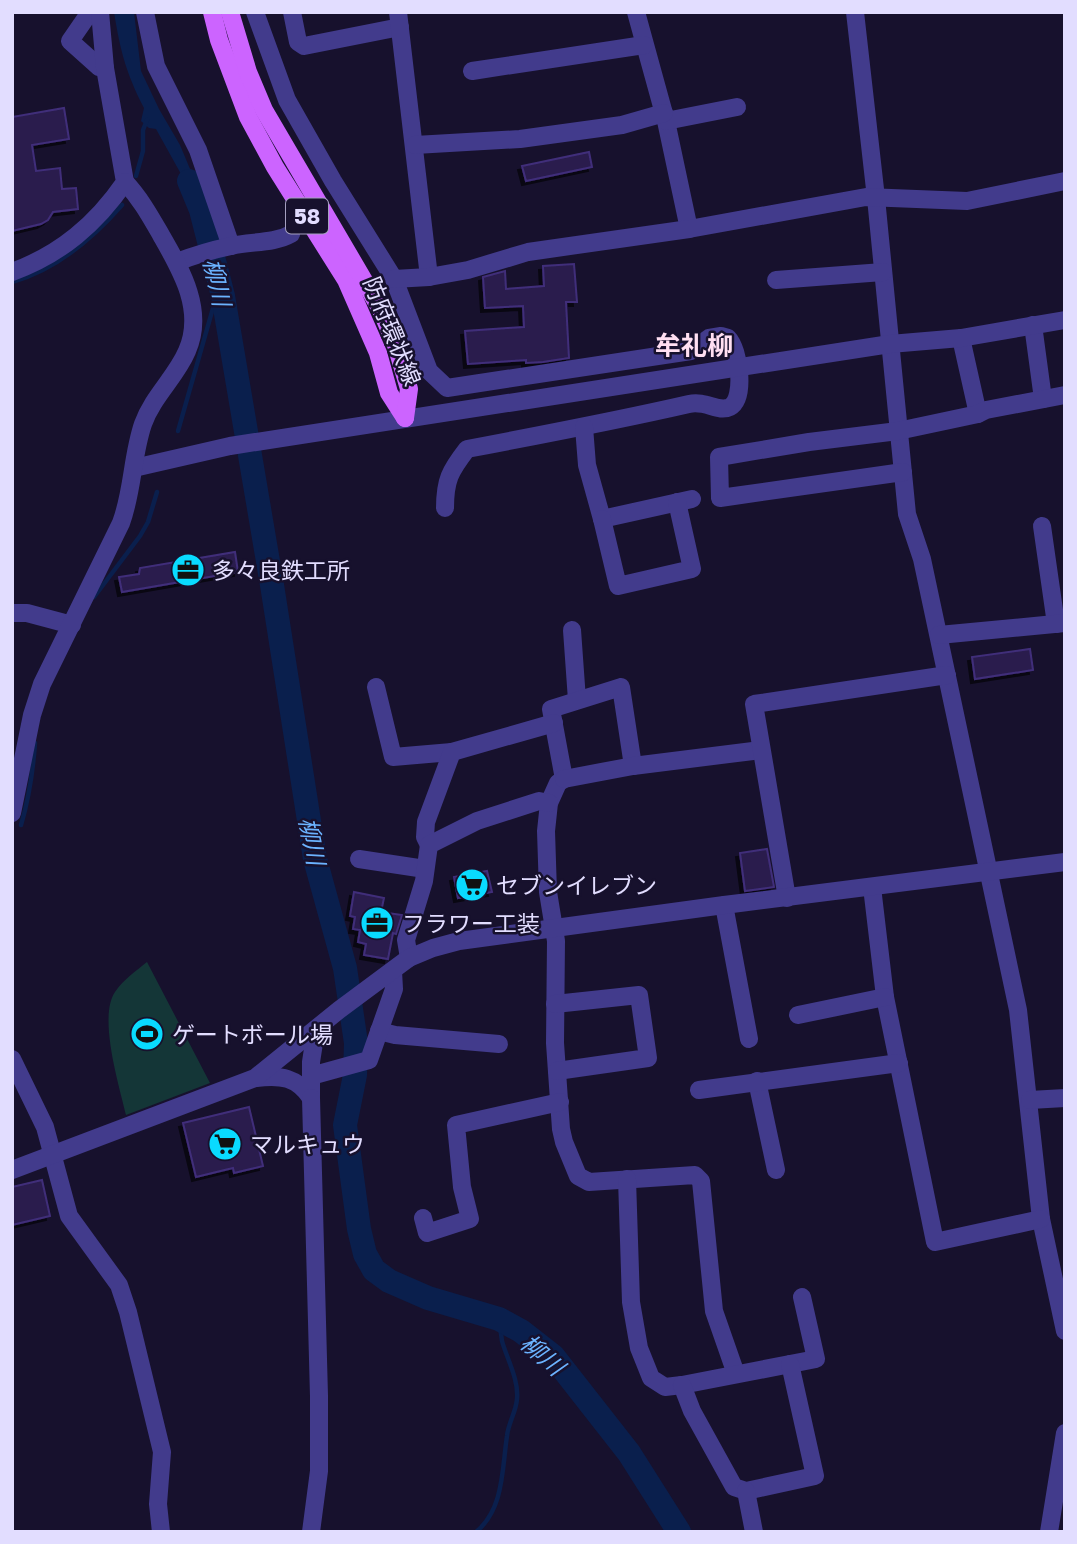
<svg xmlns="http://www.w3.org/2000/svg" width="1077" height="1544" font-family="'Golos Text','Noto Sans JP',sans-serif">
<defs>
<filter id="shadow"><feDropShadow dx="-4" dy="4" stdDeviation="0" flood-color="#0009"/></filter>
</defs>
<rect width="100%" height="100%" fill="#17112d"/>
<path fill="#143637" d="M 147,962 L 210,1083 L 126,1115 C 119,1085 98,1017 115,992 C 124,979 136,971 147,962 Z"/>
<path fill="#0a1f4d" d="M 114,12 L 134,12 L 141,71 L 159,109 L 180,145 L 198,188 L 201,210 L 156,129 L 149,128 L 141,121 L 144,108 C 126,73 120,50 114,12 Z"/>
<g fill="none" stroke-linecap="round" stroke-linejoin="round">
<g stroke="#0a1f4d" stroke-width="4.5">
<polyline points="136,176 143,151 143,130 147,120"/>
<path d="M 12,282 C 56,270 93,238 122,205"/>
<polyline points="178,431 213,308 223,296"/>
<polyline points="94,597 140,536 148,522 157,492"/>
<path d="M 21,825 C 29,798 33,771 35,743"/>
<path d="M 476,1532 C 504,1509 502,1469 507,1436 C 508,1424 516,1412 517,1399 C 519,1380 507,1359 502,1341 C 501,1334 500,1326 499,1319"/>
</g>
<polyline stroke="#0a1f4d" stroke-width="24" points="189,181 201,210 223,296 272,585 315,859 345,968 356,1043 355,1075 345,1125 359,1229 365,1254 374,1270 389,1281 428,1298 499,1319 521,1331 553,1356 629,1453 679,1532"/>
</g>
<g fill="#291d4e" stroke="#412e7a" stroke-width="2" filter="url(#shadow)">
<polygon points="64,108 69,139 32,145 36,171 60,168 62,189 76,188 78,209 53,212 48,220 41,224 12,231 12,117"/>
<polygon points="589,152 592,167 526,181 522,166"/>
<polygon points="574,264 577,302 566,302 569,358 543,362 526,363 526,360 468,364 465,331 524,327 523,306 485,308 483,277 505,271 506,289 544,286 543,266"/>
<polygon points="235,552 238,572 122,592 119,577 139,574 140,568"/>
<polygon points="1030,649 1033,670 975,679 972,657"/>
<polygon points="767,849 774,887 745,891 740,853"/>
<polygon points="487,871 492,892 458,898 454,877"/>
<polygon points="354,892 384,898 381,912 402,915 396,934 393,933 388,959 364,955 366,944 358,942 360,930 353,929 355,917 350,916"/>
<polygon points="249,1107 263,1166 234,1173 233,1168 196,1177 183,1123"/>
<polygon points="42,1180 50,1216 12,1225 12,1187"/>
</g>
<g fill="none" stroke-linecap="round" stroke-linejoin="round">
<g stroke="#423b8c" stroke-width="18">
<polyline points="90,12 70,41 99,67 105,68"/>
<polyline points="145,12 156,66 198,150 231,246"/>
<path d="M 255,12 L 287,100 L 333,181 L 394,279 L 429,371 L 447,388 L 691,351 L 709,338 L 721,336 L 728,338 C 739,349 746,398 730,407 C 718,413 706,400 689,404 C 615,421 541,435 467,449 C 450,471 445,480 445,508"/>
<polyline points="292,12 298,42 304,46 400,27"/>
<polyline points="398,12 429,277"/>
<polyline points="636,12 666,121 689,229"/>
<polyline points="855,12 876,198 907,514 922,559 1018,1010 1041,1219 1065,1331"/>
<polyline points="472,71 644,45"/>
<polyline points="666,121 737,107"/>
<polyline points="415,145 520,139 622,125 664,113"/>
<path d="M 177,262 C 195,255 212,250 231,246 C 251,241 273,244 291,234"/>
<path d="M 12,272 C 61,254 96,224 125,182 L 105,68 L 100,12"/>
<polyline points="394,279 429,277 468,270 528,252 689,229 866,197 967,201 1065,181"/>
<polyline points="776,280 883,272"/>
<polyline points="1033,325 1043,399"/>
<polyline points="961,338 978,414"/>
<polyline points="584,427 587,465 602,519 692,499"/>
<polyline points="134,468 230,446 890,344 961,338 1065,320"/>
<polyline points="903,472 720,498 719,457 809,442 898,431 978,414 986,410 1065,395"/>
<polyline points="602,519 618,586 692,569 677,502"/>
<polyline points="1042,526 1056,624"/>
<polyline points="12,613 27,613 72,625"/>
<polyline points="572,630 577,700"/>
<polyline points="939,635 1065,623"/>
<polyline points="376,687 393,757 452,752"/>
<polyline points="633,766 621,687 551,709 564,779 558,783 549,803 546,831 548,892 556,941 555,1043 561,1129 564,1142 578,1176 589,1182 695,1175 701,1181 714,1311 736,1374"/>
<polyline points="564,779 633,766 761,750"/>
<path d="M 12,813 L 32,715 L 42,684 L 121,523 C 133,491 132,456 143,424 C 153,396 176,377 187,351 C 205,310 181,270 161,235 C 150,216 140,198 125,182"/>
<polyline points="429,845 425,837 426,822 452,752 554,723"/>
<polyline points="359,859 425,869"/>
<polyline points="872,887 885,997 935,1242 1041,1219"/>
<polyline points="787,898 754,704 947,675"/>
<polyline points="724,905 749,1039"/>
<polyline points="409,958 406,940 424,881 429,845 477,821 539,801 549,803"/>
<polyline points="555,1004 639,995 648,1058 557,1071"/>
<polyline points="798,1015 885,997"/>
<polyline points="379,1031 395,1035 499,1044"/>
<polyline points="12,1059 45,1127 69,1216 119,1285 128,1312 162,1452 158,1504 161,1532"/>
<polyline points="311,1076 369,1060 394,989 393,971"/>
<path d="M 256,1078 C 281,1075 297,1077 311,1098 L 311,1062 L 316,1030"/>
<polyline points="757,1081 776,1170"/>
<polyline points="699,1090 899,1063"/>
<polyline points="311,1098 319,1396 319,1471 311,1532"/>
<polyline points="1030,1100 1065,1098"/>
<polyline points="12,1170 255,1078 339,1010 409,958 433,948 459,941 724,905 1065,862"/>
<polyline points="627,1179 631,1302 639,1348 651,1378 665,1387 682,1385 816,1359 802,1297"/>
<polyline points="423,1218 427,1233 470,1219 462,1187 456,1125 560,1102"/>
<polyline points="682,1385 692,1411 734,1487 746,1491 815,1476 790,1364"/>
<polyline points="746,1491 754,1532"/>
<polyline points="1049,1532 1065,1433"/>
</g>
<g stroke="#cc64ff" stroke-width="18">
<polyline points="212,12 219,40 248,117 275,167 346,280 378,353 389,393 405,418"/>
<polyline points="230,12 248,72 264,110 380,308 396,345 409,389 405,418"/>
</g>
</g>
<defs>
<symbol id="office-disc" viewBox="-11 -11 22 22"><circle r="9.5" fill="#09dbff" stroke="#17112d"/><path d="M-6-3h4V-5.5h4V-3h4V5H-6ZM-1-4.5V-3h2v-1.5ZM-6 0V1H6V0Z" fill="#111"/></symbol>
<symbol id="supermarket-disc" viewBox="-11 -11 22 22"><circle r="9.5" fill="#09dbff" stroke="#17112d"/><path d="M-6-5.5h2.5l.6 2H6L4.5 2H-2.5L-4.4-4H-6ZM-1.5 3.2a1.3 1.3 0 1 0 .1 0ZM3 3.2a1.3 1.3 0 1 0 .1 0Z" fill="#111"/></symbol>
<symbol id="stadium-disc" viewBox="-11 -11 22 22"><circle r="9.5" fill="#09dbff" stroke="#17112d"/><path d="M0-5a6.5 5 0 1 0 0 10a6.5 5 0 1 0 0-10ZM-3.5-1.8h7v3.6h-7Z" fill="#111"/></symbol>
</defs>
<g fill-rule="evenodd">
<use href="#office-disc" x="169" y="551" width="38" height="38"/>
<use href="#supermarket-disc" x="453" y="866" width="38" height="38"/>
<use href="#office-disc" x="358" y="904" width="38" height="38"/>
<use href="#stadium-disc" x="128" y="1015" width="38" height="38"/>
<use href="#supermarket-disc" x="206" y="1125" width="38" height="38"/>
</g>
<g text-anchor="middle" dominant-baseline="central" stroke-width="5" stroke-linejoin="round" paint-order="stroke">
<rect fill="#17112d" stroke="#a5a0c0" stroke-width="2" x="286" y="198.5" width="42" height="35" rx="5"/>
<g font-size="21" font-weight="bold" fill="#e2ddff">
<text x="307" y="216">58</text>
</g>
<g font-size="23" fill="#e2ddff" stroke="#17112d">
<text transform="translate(393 331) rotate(68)">防府環状線</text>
</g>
<g font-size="23" fill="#e2ddff" stroke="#17112d" text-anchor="start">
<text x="212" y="570">多々良鉄工所</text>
<text x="496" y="885">セブンイレブン</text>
<text x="402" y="923">フラワー工装</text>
<text x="172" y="1034">ゲートボール場</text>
<text x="250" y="1144">マルキュウ</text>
</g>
<g font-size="24" font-style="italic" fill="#6bb3ff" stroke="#17112d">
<text transform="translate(218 282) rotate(77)">柳川</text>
<text transform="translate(313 841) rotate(79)">柳川</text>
<text transform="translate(543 1354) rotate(41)">柳川</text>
</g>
<g font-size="26" font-weight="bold" fill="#ffdff2" stroke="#17112d">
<text x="694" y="345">牟礼柳</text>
</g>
</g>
<rect width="1077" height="1544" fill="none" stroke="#e2ddff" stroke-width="28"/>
</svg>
